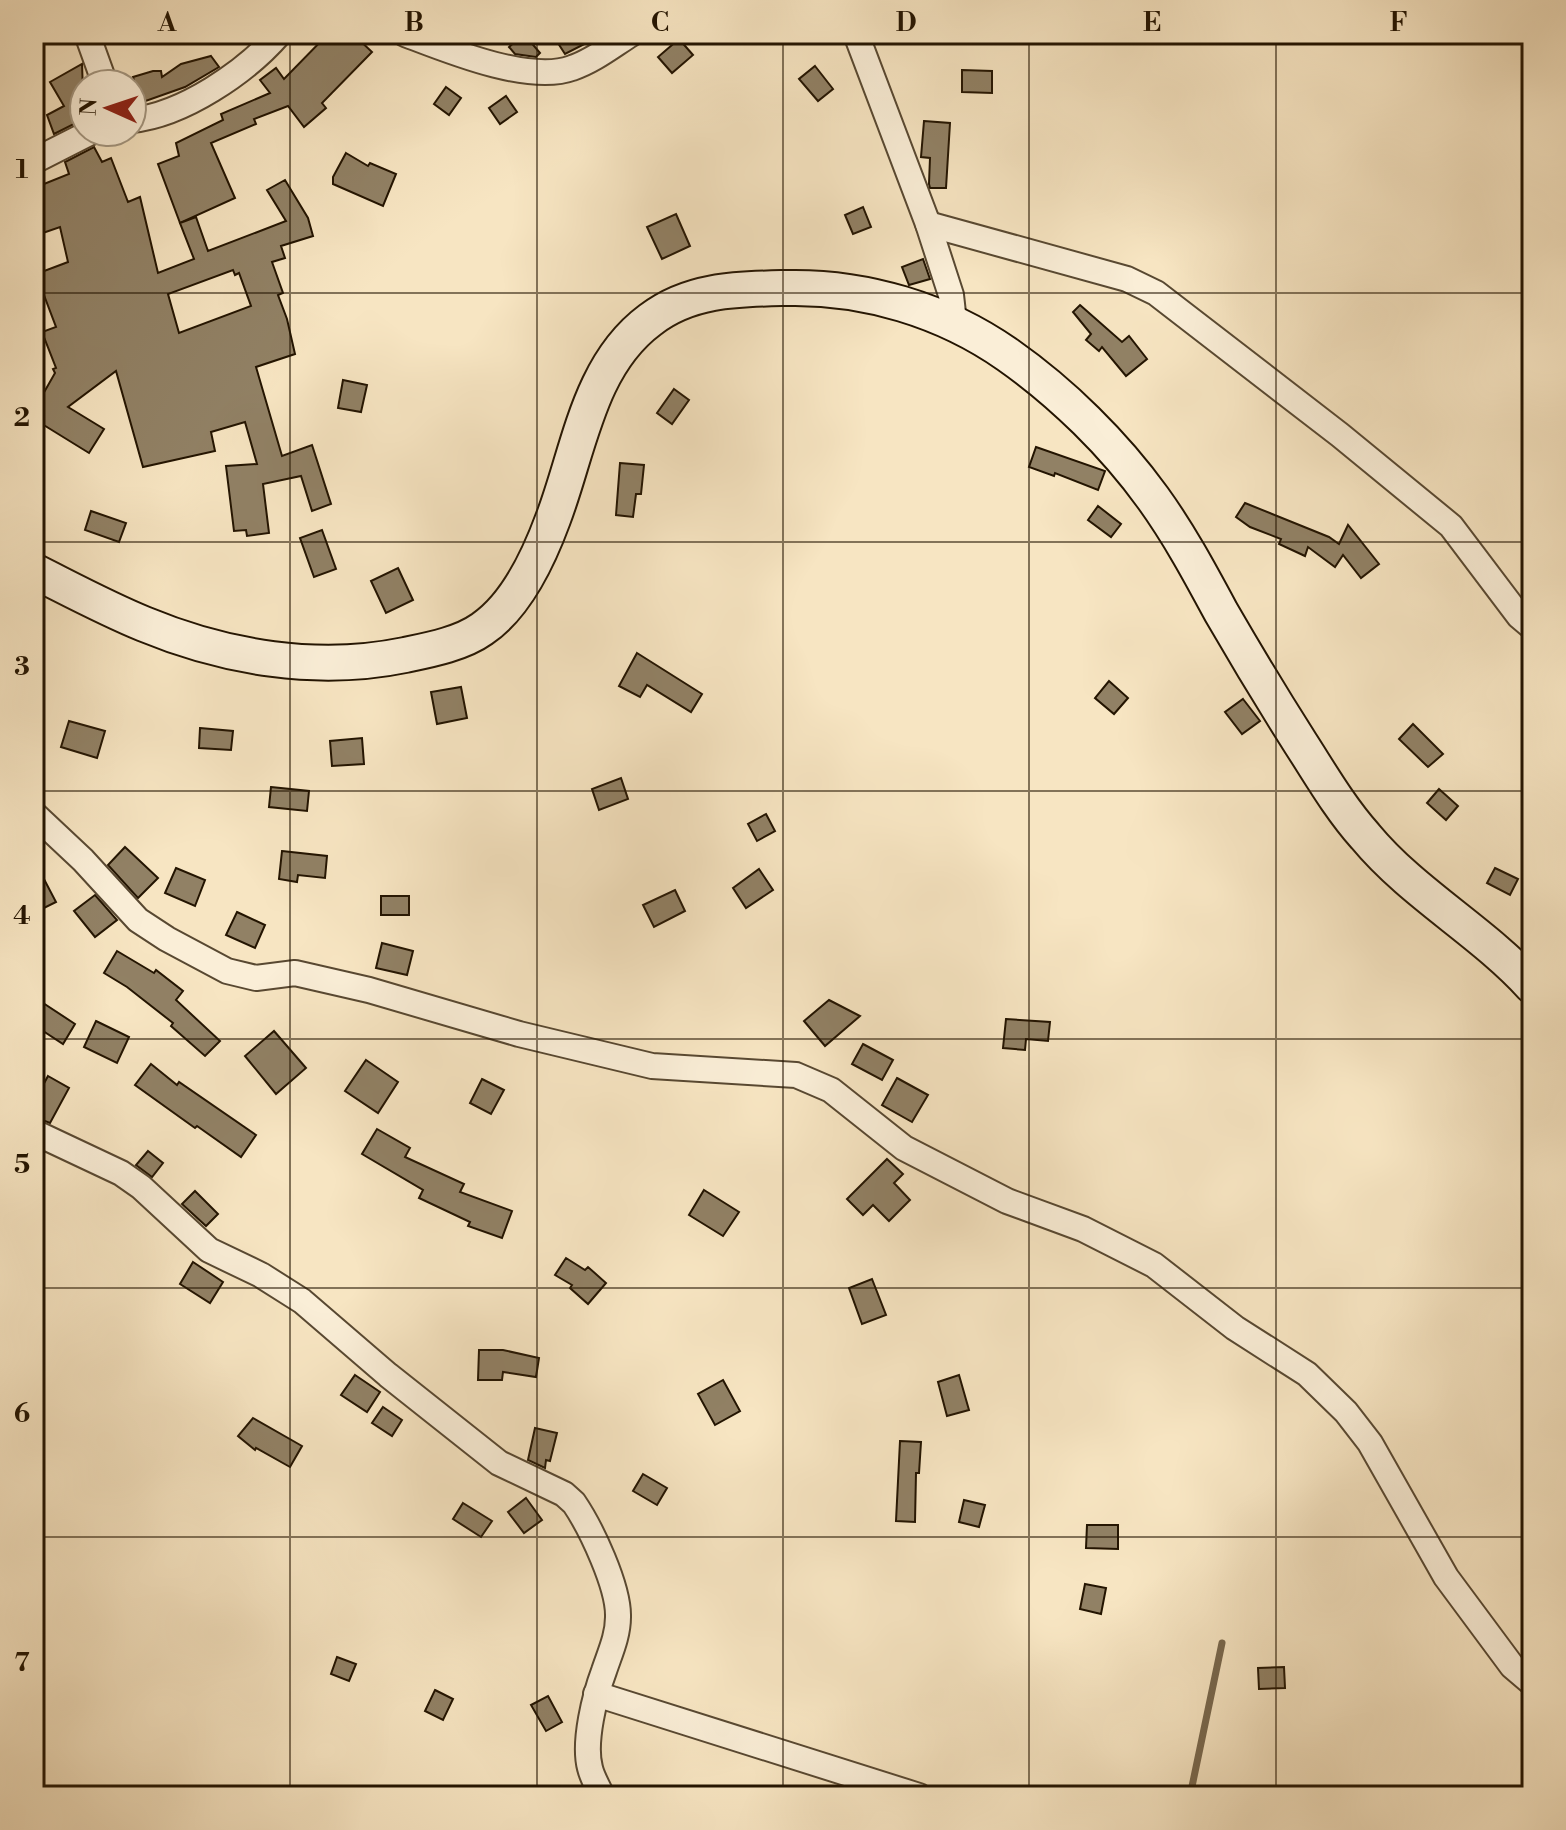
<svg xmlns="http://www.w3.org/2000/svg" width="1566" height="1830" font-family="'Libre Bodoni',serif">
<rect width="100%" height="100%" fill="#f7e5c2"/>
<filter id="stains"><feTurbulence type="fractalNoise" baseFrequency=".0025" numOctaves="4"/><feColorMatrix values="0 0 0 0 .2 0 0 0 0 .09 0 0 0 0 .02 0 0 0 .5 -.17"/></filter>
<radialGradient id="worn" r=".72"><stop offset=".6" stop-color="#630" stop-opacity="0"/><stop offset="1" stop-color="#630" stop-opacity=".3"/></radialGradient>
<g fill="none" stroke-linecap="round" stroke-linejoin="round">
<polyline stroke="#77674d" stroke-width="7" points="1190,1796 1222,1643"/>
</g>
<g fill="#918165" stroke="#231401" stroke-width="2" fill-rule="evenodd">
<polygon points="328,34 353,34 372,52 322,103 326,108 304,127 288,106 254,119 256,124 211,143 235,198 180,223 158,164 179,156 176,143 223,120 221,114 270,93 260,80 276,68 284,79"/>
<polygon points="524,34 540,53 536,57 515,54 509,47"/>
<polygon points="566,34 604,34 565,54 556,40"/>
<polygon points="679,39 693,55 672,73 658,57"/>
<polygon points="211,56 219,67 185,87 140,103 133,77 153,71 161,71 162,77 181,64"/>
<polygon points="82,64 84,119 54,134 47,115 64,106 50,82"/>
<polygon points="815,66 833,89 818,101 799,79"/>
<polygon points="962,70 992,71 992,93 962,92"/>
<polygon points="446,87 461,98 449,115 434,104"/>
<polygon points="506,96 517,112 500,124 489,108"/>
<polygon points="924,121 950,123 946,188 930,188 929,184 930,158 921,157"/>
<path d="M 94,147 L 102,162 L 111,158 L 128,202 L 140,197 L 158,273 L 194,259 L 180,223 L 196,217 L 208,251 L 286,221 L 267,190 L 285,180 L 308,218 L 313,236 L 281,246 L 285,258 L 272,262 L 283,293 L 278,295 L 287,319 L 295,354 L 256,367 L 282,456 L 312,445 L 331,504 L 312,511 L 301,476 L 263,484 L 269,533 L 247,536 L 246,530 L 234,531 L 226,466 L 257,464 L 245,422 L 211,432 L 215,451 L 143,467 L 116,371 L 68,407 L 104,429 L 89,453 L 34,419 L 34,410 L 55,373 L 53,369 L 56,368 L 42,332 L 56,327 L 36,274 L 68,262 L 60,227 L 34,236 L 34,188 L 69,174 L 65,162 ZM 233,270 L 235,275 L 239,273 L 251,306 L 179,333 L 168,294 Z"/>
<polygon points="346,153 368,166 370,163 396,174 383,206 333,184 333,177"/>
<polygon points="863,207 871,227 853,234 845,215"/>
<polygon points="676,214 690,246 662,259 647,227"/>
<polygon points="923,259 930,279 909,285 902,267"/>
<polygon points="1080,305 1122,342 1129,336 1147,359 1126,376 1102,347 1099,351 1086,340 1091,334 1073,312"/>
<polygon points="343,380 367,385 361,412 338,408"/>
<polygon points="674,389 689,400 672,424 657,413"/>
<polygon points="1036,447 1105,471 1098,490 1055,473 1054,476 1029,467"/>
<polygon points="620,463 644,465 641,494 636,494 633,517 616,515"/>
<polygon points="1245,503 1329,537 1339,544 1348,525 1379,564 1361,578 1343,555 1335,567 1308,547 1305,556 1279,544 1281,539 1250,527 1236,517"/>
<polygon points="1098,506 1121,524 1111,537 1088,520"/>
<polygon points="91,511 126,523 119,542 85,530"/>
<polygon points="322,530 336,569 314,577 300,538"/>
<polygon points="398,568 413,600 386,613 371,581"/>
<polygon points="637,653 702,694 691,712 647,685 640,697 619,686"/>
<polygon points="1109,681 1128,698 1114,714 1095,698"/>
<polygon points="461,687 467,718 437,724 431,692"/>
<polygon points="1243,699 1260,721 1242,734 1225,712"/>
<polygon points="69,721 105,731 97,758 61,747"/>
<polygon points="1413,724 1443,754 1428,767 1399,739"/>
<polygon points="200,728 233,731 231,750 199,748"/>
<polygon points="362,738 364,764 332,766 330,741"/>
<polygon points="621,778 628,799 599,810 592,789"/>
<polygon points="271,787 309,791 307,811 269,807"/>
<polygon points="1439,789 1458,806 1446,820 1427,803"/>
<polygon points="766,814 775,831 757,841 748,824"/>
<polygon points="125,847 158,878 138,898 108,865"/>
<polygon points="282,851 327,856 325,878 298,875 297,882 279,879"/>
<polygon points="34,860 56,902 34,913"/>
<polygon points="176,868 205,880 195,906 165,893"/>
<polygon points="1495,868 1518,879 1510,895 1487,883"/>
<polygon points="759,869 773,890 746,908 733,888"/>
<polygon points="675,890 685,911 654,927 643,905"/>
<polygon points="95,895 117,920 95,937 74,911"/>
<rect x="381" y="896" width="28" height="19"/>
<polygon points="237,912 265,925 255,948 226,935"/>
<polygon points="382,943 413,951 407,975 376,968"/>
<polygon points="117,951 154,973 156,970 183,991 176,1000 220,1041 205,1056 171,1026 173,1023 127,987 104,973"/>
<polygon points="34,997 75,1024 63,1044 34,1025"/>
<polygon points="829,1000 860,1016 825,1046 804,1021"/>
<polygon points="1006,1019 1050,1022 1048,1041 1026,1039 1025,1050 1003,1048"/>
<polygon points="96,1021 129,1037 117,1063 84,1047"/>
<polygon points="274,1031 306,1068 276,1094 245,1056"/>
<polygon points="863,1044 893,1060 882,1080 852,1064"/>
<polygon points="366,1060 398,1082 378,1113 345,1091"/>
<polygon points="151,1064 177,1085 179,1082 256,1135 241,1157 197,1126 195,1128 135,1085"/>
<polygon points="48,1076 69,1088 50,1123 34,1117 34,1102"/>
<polygon points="897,1078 928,1095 912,1122 882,1105"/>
<polygon points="482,1079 504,1090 491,1114 470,1103"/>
<polygon points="377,1129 410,1148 405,1157 464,1184 460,1192 512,1211 502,1238 468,1226 470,1222 419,1198 423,1190 362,1154"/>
<polygon points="148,1151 163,1163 152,1177 136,1165"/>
<polygon points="887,1159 903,1174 894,1183 910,1200 889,1221 873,1205 863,1215 847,1199"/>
<polygon points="704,1190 739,1212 723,1236 689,1215"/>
<polygon points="195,1191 218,1214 206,1226 182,1204"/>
<polygon points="566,1258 585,1270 588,1267 606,1283 588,1304 570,1288 572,1285 555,1275"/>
<polygon points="193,1262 223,1282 210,1303 180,1284"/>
<polygon points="872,1279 886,1315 862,1324 849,1288"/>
<polygon points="479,1350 503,1350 539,1358 536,1377 503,1372 502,1380 478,1380"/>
<polygon points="355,1375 380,1392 367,1412 341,1395"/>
<polygon points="959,1375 969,1410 947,1416 938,1382"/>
<polygon points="723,1380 740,1411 715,1425 698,1394"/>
<polygon points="383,1407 402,1420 392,1436 372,1423"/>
<polygon points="253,1418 302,1446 290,1467 256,1448 255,1450 238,1436"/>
<polygon points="535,1428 557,1433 550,1461 546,1460 545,1468 528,1460"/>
<polygon points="900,1441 921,1442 919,1473 916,1473 915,1522 896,1521"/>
<polygon points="643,1474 667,1488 657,1505 633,1491"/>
<polygon points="526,1498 542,1520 524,1533 508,1512"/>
<polygon points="964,1500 985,1505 979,1527 959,1522"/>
<polygon points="463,1503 492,1521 481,1537 453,1519"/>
<polygon points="1087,1525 1118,1525 1118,1549 1086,1548"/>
<polygon points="1085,1584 1106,1588 1101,1614 1080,1609"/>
<polygon points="337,1657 356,1664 349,1681 331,1674"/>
<polygon points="1284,1667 1285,1688 1259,1689 1258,1668"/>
<polygon points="435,1690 453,1699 443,1720 425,1711"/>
<polygon points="548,1696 562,1722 546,1731 531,1705"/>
</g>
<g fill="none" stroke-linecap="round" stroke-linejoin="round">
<defs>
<g id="minor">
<polyline points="87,34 105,84"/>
<path d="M 405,34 C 447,50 529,84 572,68 C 593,61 612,46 631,34"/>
<polyline points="856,34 928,224 951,295 954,322"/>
<path d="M 132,120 C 183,115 246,72 279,34"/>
<polyline points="34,161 91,132"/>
<polyline points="928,224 1127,279 1156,293 1340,435 1451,526 1519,616 1532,627"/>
<polyline points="34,814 83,860 138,920 167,939 227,971 256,978 295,973 369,990 519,1034 652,1066 796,1075 831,1090 904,1148 1007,1201 1083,1229 1154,1265 1235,1328 1307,1374 1346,1412 1370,1443 1446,1577 1512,1666 1532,1683"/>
<path d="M 34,1132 L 121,1173 L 141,1187 L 209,1250 L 261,1275 L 302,1301 L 388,1375 L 499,1463 L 564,1494 L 574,1503 C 591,1528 619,1587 618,1617 C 618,1636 610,1653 604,1671 C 595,1695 583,1742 590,1768 C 592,1777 598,1787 602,1796"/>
<polyline points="596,1694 919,1796"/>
</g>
<path id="secondary" d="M 34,571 C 70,589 107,609 144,624 C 226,658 318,673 405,655 C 429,650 461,644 482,629 C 516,606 539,557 553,519 C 579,451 588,366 650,320 C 690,289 738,289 786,288 C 864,286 944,310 1008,355 C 1062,393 1114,444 1153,498 C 1179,534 1200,573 1221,612 C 1247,657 1273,700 1301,744 C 1321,775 1340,808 1365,836 C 1413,894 1482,931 1532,986"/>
</defs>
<use href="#minor" stroke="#584831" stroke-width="28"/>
<use href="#secondary" stroke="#231401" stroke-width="38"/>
<use href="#minor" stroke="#faeed7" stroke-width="24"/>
<use href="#secondary" stroke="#faeed7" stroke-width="34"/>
</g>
<path fill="none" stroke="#231401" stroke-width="2" stroke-opacity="0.55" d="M 290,34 L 290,1796M 537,34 L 537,1796M 783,34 L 783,1796M 1029,34 L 1029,1796M 1276,34 L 1276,1796M 34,293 L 1532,293M 34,542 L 1532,542M 34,791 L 1532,791M 34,1039 L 1532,1039M 34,1288 L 1532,1288M 34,1537 L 1532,1537"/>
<rect width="1566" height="1830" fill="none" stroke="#f7e5c2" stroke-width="88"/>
<g transform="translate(108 108) rotate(273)"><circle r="38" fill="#faeed7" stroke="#a49781" stroke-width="2"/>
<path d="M0-6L14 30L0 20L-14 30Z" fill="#8f2418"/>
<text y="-12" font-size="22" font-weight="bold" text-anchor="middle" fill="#231401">N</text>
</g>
<rect x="44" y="44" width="1478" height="1742" fill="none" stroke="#231401" stroke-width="3"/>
<g font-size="26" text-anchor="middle" font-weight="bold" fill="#231401">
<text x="167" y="31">A</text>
<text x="414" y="31">B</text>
<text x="660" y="31">C</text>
<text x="906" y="31">D</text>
<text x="1152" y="31">E</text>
<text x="1399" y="31">F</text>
<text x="22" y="178">1</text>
<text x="22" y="426">2</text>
<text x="22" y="675">3</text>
<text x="22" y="924">4</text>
<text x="22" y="1173">5</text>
<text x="22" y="1422">6</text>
<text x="22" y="1671">7</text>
</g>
<rect width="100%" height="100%" filter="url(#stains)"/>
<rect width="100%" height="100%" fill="url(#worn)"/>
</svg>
